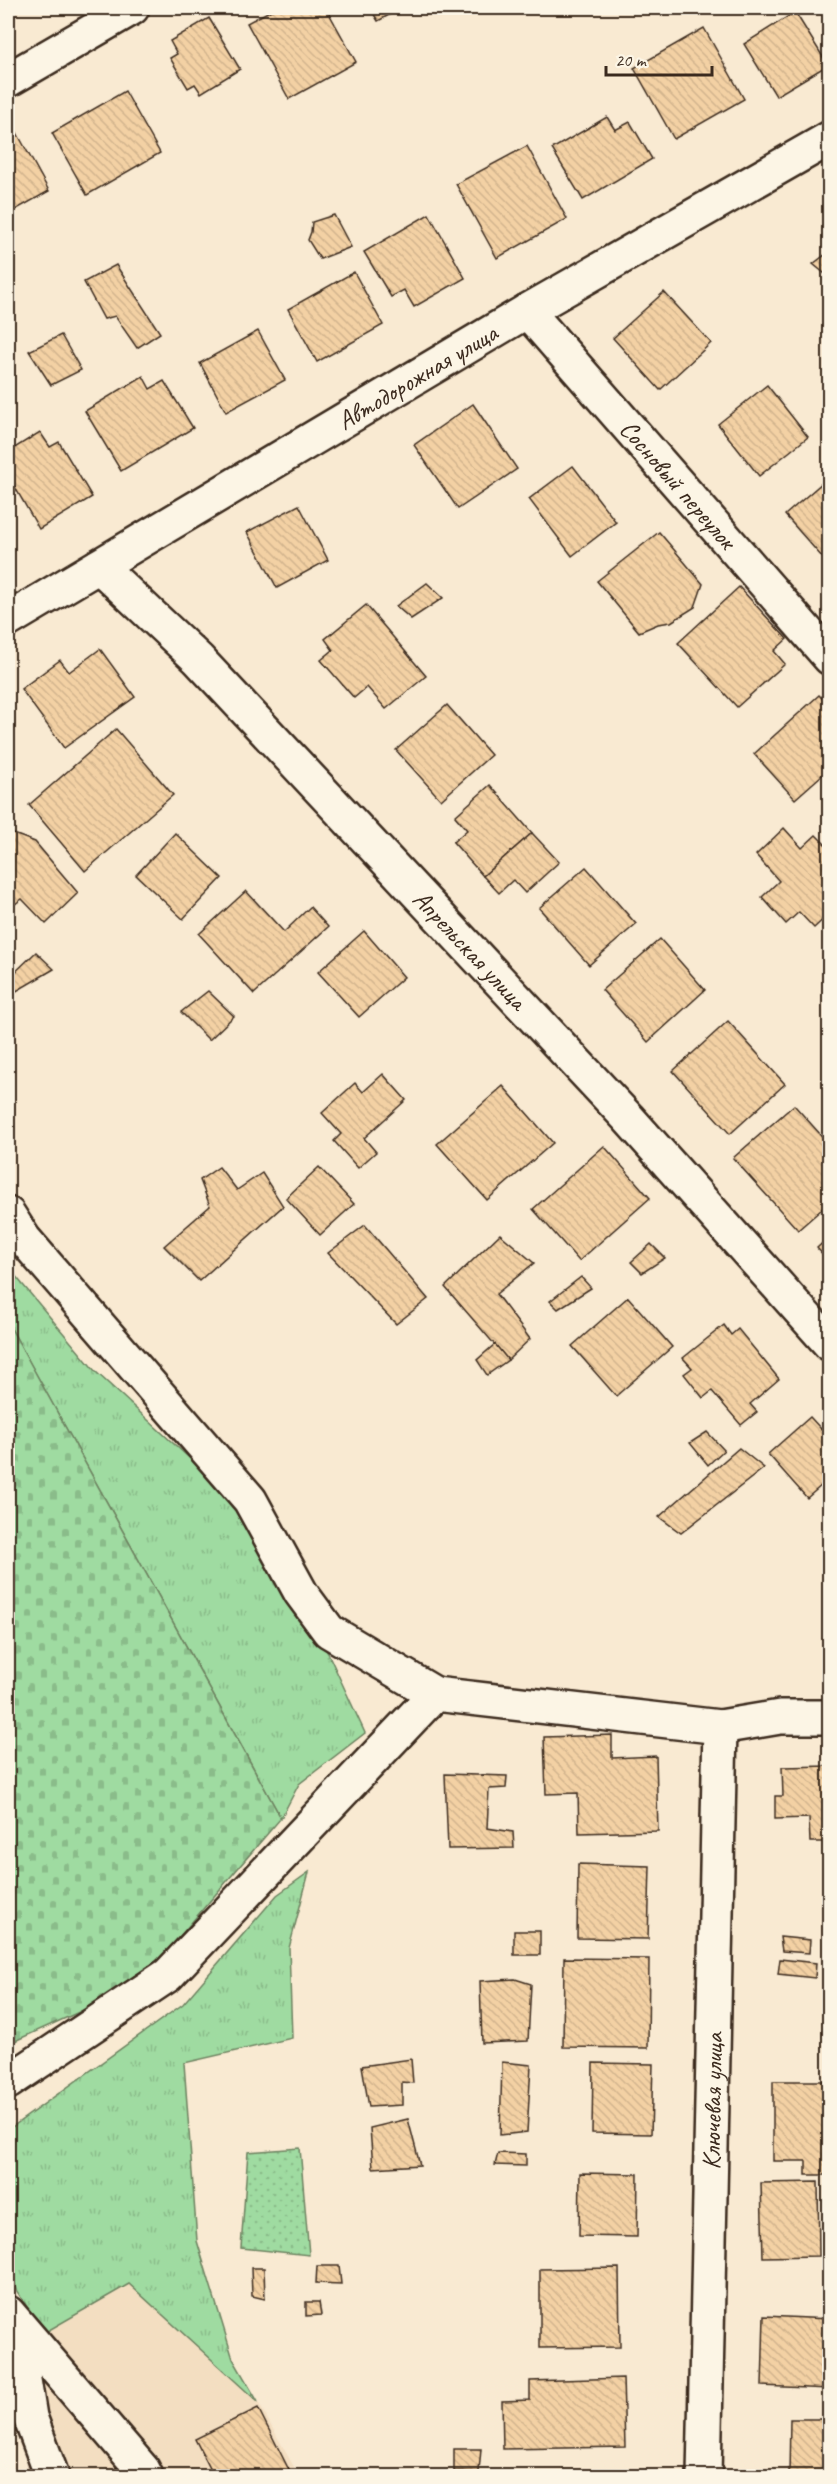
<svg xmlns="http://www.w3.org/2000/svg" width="837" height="2484" font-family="Caveat,sans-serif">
<defs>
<pattern id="grass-tufts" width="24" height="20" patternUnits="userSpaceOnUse" patternTransform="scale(1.5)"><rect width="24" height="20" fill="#9fdba1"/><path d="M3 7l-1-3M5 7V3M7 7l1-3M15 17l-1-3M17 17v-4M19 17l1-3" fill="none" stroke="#8abc8a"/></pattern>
<pattern id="cemetery-stones" width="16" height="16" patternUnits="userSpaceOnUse" patternTransform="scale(1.5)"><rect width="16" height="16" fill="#9fdba1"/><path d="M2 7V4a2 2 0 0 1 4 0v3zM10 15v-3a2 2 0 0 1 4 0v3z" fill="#8abc8a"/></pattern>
<pattern id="garden-dots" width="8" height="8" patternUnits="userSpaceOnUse" patternTransform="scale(1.5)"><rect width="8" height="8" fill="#9fdba1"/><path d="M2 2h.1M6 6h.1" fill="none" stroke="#8abc8a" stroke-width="1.8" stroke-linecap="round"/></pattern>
<pattern id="building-back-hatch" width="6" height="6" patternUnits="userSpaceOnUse" patternTransform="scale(1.5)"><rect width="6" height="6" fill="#f3d1a4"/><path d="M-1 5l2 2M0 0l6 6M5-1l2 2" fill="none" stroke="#d1b48d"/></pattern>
</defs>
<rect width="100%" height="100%" fill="#f9ead2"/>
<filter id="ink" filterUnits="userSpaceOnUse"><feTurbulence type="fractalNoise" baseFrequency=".0167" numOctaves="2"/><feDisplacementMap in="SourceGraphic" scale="12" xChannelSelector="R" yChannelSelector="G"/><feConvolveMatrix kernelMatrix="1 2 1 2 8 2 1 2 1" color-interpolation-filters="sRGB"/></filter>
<g filter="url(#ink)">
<polygon fill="#f3dec1" points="129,2284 258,2402 299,2476 36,2476 8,2396 8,2355"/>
<g fill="url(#grass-tufts)" stroke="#6d8260" stroke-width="1.5">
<polygon points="8,1267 95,1371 226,1492 328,1653 365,1733 299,1784 281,1818 8,1323"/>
<polygon points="309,1872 289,1948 292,2038 184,2063 197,2241 233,2359 258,2402 129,2284 44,2333 16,2290 8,2263 8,2130 183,2004 277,1895"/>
</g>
<polygon fill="url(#cemetery-stones)" stroke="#6d8260" stroke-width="1.5" points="8,1323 281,1818 162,1957 88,2008 8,2044"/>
<polygon fill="url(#garden-dots)" stroke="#6d8260" stroke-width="1.5" points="300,2148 309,2255 241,2248 248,2152"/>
<g fill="url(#building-back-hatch)" stroke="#3b2a1e" stroke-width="1.5">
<polygon points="275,8 326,8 356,62 289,99 247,23"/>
<polygon points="370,8 402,8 378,21"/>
<polygon points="795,12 828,65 776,96 744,44"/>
<polygon points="209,18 240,69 201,93 195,84 188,88 170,58 177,54 170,41"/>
<polygon points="704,28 744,99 674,139 634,68"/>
<polygon points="125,91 160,153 87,195 52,133"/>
<polygon points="607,117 615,130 630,122 652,159 583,200 552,149"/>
<polygon points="16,131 49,191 8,214 8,136"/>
<polygon points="527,146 567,219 497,258 456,184"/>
<polygon points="429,214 465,278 414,307 404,290 391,297 364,252"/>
<polygon points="334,215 351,247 320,259 308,240 311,232 312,222"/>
<polygon points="830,251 830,278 813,264"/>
<polygon points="116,265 160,333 137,348 115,316 104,319 84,282"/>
<polygon points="354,272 383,325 317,362 288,309"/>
<polygon points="664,292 711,343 660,390 613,338"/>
<polygon points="258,331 285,380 226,412 200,363"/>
<polygon points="61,335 81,370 51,385 29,351"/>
<polygon points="143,376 150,389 164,381 193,428 121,471 85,411"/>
<polygon points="767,385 808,437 759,476 718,424"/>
<polygon points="473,404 517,469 458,509 414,445"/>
<polygon points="40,432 50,447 59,442 92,497 39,529 8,475 8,469 13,466 8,452"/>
<polygon points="573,466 616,522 572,556 529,499"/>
<polygon points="830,476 830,566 785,515"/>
<polygon points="299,505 328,560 277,588 247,532"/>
<polygon points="659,532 703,584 695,607 671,622 658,624 639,632 597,581"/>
<polygon points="427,583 443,598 411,619 396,606"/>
<polygon points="739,587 787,639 774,651 785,664 737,707 678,643"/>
<polygon points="366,605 426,676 386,709 367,687 354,698 321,660 333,650 325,639"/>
<polygon points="100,649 135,697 64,748 21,689 60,660 69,672"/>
<polygon points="819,695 830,707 830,768 795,799 754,754"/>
<polygon points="447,705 491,755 441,800 396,750"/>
<polygon points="116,729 173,795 85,871 29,805"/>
<polygon points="490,785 532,833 483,876 453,842 467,830 455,816"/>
<polygon points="784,828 802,848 816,835 830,849 830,913 814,928 799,912 786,924 762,897 779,881 756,855"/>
<polygon points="11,833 35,842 78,893 46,924 22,899 8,909 8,836"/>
<polygon points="175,833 222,878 183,919 136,875"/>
<polygon points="532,833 559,862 525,893 513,880 499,893 483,876"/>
<polygon points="586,867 636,924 589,965 539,908"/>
<polygon points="246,891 284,932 310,907 328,927 254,994 199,934"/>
<polygon points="364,931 404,977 359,1017 318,972"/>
<polygon points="660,939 705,990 648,1042 602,990"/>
<polygon points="36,952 54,969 8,996 8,979"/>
<polygon points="208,991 234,1016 209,1040 181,1012"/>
<polygon points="728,1021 785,1084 730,1134 673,1071"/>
<polygon points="383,1074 406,1100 364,1138 376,1152 358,1168 334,1141 341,1134 322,1113 355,1083 363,1092"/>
<polygon points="503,1086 553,1143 487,1200 437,1144"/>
<polygon points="794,1105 830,1145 830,1202 798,1230 733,1158"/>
<polygon points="604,1146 650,1198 579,1261 533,1209"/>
<polygon points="219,1167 237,1190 262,1173 283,1206 199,1281 164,1246 210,1206 200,1180"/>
<polygon points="319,1167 354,1204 320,1235 286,1198"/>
<polygon points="365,1225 428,1299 396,1324 328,1253"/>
<polygon points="500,1234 534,1263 496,1294 530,1339 508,1360 445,1287"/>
<polygon points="830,1236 830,1262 817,1248"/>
<polygon points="651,1244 665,1258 642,1273 631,1262"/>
<polygon points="581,1277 591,1288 558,1309 550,1301"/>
<polygon points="628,1297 672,1347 616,1396 572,1346"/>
<polygon points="724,1325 731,1335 738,1329 779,1379 750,1404 757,1412 741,1425 712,1391 703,1398 684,1374 692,1368 683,1358"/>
<polygon points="495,1344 508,1360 487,1375 477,1360"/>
<polygon points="810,1417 821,1429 830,1422 830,1478 807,1498 768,1454"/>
<polygon points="707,1432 724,1450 708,1465 690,1443"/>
<polygon points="739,1448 764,1468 681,1533 659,1517"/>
<polygon points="612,1735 612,1758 656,1756 658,1831 579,1833 578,1793 546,1794 544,1737"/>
<polygon points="830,1766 830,1842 810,1842 809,1818 775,1819 775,1796 783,1796 782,1767"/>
<polygon points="445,1774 507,1776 506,1788 489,1789 487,1828 513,1832 514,1848 448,1849"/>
<polygon points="578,1864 650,1866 648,1939 577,1938"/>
<polygon points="825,1877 830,1878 830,1900 823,1899"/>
<rect x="514" y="1931" width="26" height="24"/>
<polygon points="780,1937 810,1940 809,1953 782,1951"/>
<polygon points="564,1958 649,1959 648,2048 563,2047"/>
<polygon points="780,1959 816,1963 815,1978 778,1974"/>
<polygon points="515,1979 531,1984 528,2041 482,2043 480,1981"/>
<polygon points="411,2059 413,2083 402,2082 402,2105 369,2107 362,2066"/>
<polygon points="502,2062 531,2065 527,2132 500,2135"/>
<polygon points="593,2063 653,2064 651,2134 592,2133"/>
<polygon points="773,2081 830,2081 830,2175 806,2175 806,2161 773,2161"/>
<polygon points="408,2119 420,2165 373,2168 370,2128"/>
<polygon points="498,2153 526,2154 526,2166 495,2165"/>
<polygon points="580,2173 638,2174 637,2237 579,2236"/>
<polygon points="818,2182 819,2256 763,2257 761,2183"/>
<polygon points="317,2266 339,2266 341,2284 316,2283"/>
<polygon points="251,2268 264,2268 265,2299 252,2296"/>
<polygon points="619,2268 620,2347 540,2348 540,2269"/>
<polygon points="306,2302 319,2302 321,2315 306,2316"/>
<polygon points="764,2316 830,2319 830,2389 762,2386"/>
<polygon points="623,2378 625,2447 503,2449 502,2401 530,2400 530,2381"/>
<polygon points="258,2408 292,2476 214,2476 195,2439"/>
<polygon points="790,2419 830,2419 830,2476 789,2476"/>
<polygon points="454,2449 481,2449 479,2472 454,2471"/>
</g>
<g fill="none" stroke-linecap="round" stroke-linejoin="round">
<defs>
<g id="minor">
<polyline points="8,80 132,8"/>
<path id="s1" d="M 527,311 L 830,658"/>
<path id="s2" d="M 99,566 L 198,659 L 628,1118 L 830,1344"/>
<path id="s3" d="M 8,620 L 527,311 L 830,138"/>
<polyline points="8,1214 24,1239 250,1500 301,1593 329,1631 435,1694"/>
<polyline points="8,2082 168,1975 435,1694 720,1727 780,1717 830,1717"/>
<polyline points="8,2313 143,2470 146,2476"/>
<polyline points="8,2325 23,2374 30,2417 52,2476"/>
<path id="s4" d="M 704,2476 L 720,1727"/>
</g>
</defs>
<use href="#minor" stroke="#3b2a1e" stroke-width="38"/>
<use href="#minor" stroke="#fcf5e5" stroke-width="33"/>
</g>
</g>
<g text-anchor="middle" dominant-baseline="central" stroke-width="5" stroke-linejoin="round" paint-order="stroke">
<g font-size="26" fill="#3b2a1e" stroke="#fcf5e5">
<text stroke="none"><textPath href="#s3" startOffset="476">Автодорожная улица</textPath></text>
<text stroke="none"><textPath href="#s1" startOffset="230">Сосновый переулок</textPath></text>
<text stroke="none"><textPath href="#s2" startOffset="534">Апрельская улица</textPath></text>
<text stroke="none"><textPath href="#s4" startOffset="375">Ключевая улица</textPath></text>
</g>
</g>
<rect width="837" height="2484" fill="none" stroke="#fcf5e5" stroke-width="30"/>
<rect x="15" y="15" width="807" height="2454" fill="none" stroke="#3b2a1e" stroke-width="2" filter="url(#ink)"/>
<path d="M606 66v9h106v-9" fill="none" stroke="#3b2a1e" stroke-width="3"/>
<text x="615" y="66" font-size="18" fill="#3b2a1e" stroke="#fcf5e5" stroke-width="4.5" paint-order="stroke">20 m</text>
</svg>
